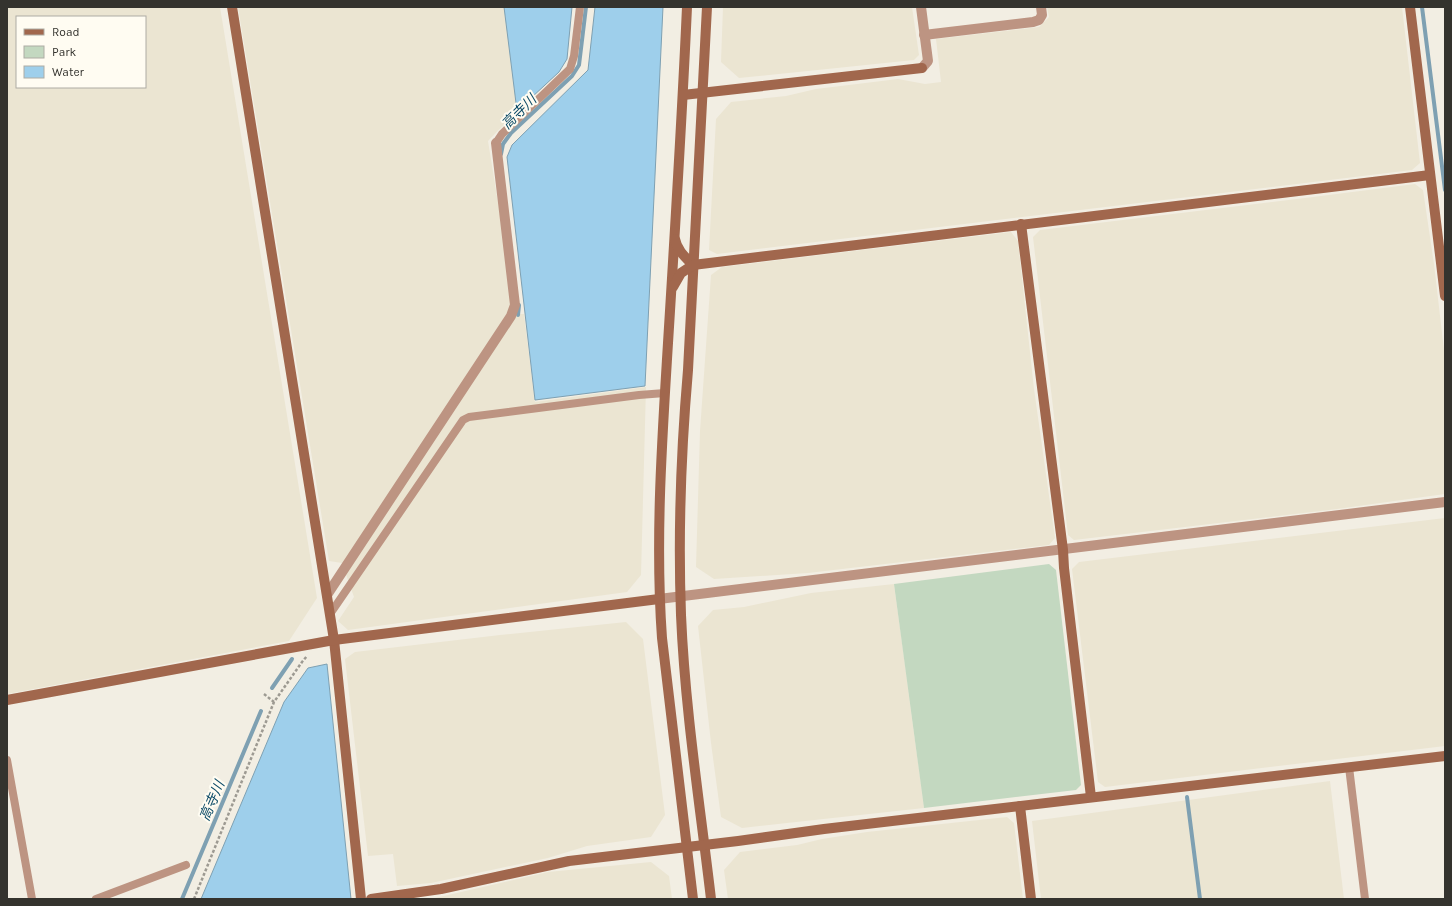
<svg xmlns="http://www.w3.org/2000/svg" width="1452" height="906" font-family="Karla,'Noto Sans JP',sans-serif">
<rect width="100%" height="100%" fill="#f2eee3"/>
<g fill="#ebe5d2" fill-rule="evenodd">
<path d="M 7,7 L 220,7 L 317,598 L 289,641 L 7,694 ZM 17,17 L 145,17 L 145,87 L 17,87 Z"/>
<polygon points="238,7 504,7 517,111 488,141 516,314 524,314 535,402 646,387 641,575 627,592 348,630 338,621 354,597 342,563 329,561"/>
<polygon points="723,7 912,7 919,55 914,60 739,78 721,62"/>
<polygon points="1047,7 1402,7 1420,163 1412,170 717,254 709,250 716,119 731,102 786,96 816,89 898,79 925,84 941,82 936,39 1039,27 1049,17"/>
<polygon points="1415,184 1423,190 1434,264 1445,359 1445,494 1337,509 1074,540 1068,535 1033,237 1040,230 1313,197"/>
<polygon points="1011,232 1018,241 1034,389 1055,538 1049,545 808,573 714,579 696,567 700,431 711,275 722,267"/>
<polygon points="1445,518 1445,746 1105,787 1098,782 1072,569 1079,562"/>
<polygon points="894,584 924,808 742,828 721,817 711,743 698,626 713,610 744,607 811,593"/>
<polygon points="626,622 643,639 665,815 651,837 587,846 548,858 431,883 397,886 393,854 368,856 345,659 355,652 500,635"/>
<polygon points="1330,781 1344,899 1041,899 1032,821"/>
<polygon points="1007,817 1014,823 1023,899 728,899 724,870 740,852 797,845 822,839 867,832"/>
<polygon points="651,862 669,876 672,899 423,899 435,898 548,872"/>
</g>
<polygon fill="#c3d8c0" points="1049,564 1056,570 1081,785 1076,790 924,808 894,584"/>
<g fill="#9ecfeb" stroke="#7ea0b2">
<polygon points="504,7 572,7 567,59 559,72 517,111"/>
<polygon points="595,7 663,7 645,386 535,400 507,157 512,145 588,70"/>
<polygon points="327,664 351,899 201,899 284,702 308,668"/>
</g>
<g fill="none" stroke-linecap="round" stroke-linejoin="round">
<g stroke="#7ea0b2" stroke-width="4">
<polyline points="1422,7 1445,190"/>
<polyline points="501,154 503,144 511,133 572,76 579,65 586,7"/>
<polyline points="518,315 519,305"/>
<polyline points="272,688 292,659"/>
<polyline points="1187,797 1200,899"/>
<polyline points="182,899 261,711"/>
</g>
<g stroke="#9d9a92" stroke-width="2.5" stroke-dasharray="3 2" stroke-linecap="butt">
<polyline points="264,694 274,702"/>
<polyline points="194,899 274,702 302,662 307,656"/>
</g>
<g stroke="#bd9482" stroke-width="8">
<polyline points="496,143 502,134 570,69 574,56 580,7"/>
<polyline points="330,614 463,420 469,417 639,395 665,393"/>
<polyline points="7,760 32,899"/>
<polyline points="1349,767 1365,899"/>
<polyline points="96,899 186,865"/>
</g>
<g stroke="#bd9482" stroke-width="10">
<polyline points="921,7 928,61 922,68"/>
<polyline points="924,35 1033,22 1039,20 1042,15 1041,7"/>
<polyline points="327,595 511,316 515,305 496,143"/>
<polyline points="659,599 1445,502"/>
</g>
<g stroke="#a1674d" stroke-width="10">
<polyline points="232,7 334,640 361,899"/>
<path d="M 687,7 C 682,119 675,231 668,343 C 662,441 655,540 662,638 L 693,899"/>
<path d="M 707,7 L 688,370 C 681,451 678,534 681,615 C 685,710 700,805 711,899"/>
<polyline points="1410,7 1445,296"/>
<polyline points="683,95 922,68"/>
<polyline points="1021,224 1063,550 1064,568 1091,797"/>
<path d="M 675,239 C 677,250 685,257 693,265"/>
<polyline points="673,287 681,273 693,265 1430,175"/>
<polyline points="7,700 334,640 659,599"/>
<polyline points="1020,806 1031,899"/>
<polyline points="371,899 441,889 569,861 738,841 824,829 1445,756"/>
</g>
</g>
<g text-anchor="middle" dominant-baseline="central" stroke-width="4" stroke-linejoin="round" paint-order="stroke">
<g font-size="14" font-style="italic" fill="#0e4c68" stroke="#fffcf2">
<text transform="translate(519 112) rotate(-45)">高寺川</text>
<text transform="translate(212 801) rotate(-67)">高寺川</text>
</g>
</g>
<rect width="1452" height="906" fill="none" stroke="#34332e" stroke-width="16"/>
<rect x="16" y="16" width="130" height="72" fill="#fffcf2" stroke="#aeaca4"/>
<rect x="24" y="29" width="20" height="6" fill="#a1674d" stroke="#aeaca4"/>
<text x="52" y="36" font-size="12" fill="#34332e">Road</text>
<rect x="24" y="46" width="20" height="12" fill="#c3d8c0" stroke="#aeaca4"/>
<text x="52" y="56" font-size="12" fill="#34332e">Park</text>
<rect x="24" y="66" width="20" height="12" fill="#9ecfeb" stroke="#aeaca4"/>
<text x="52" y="76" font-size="12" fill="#34332e">Water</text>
</svg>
